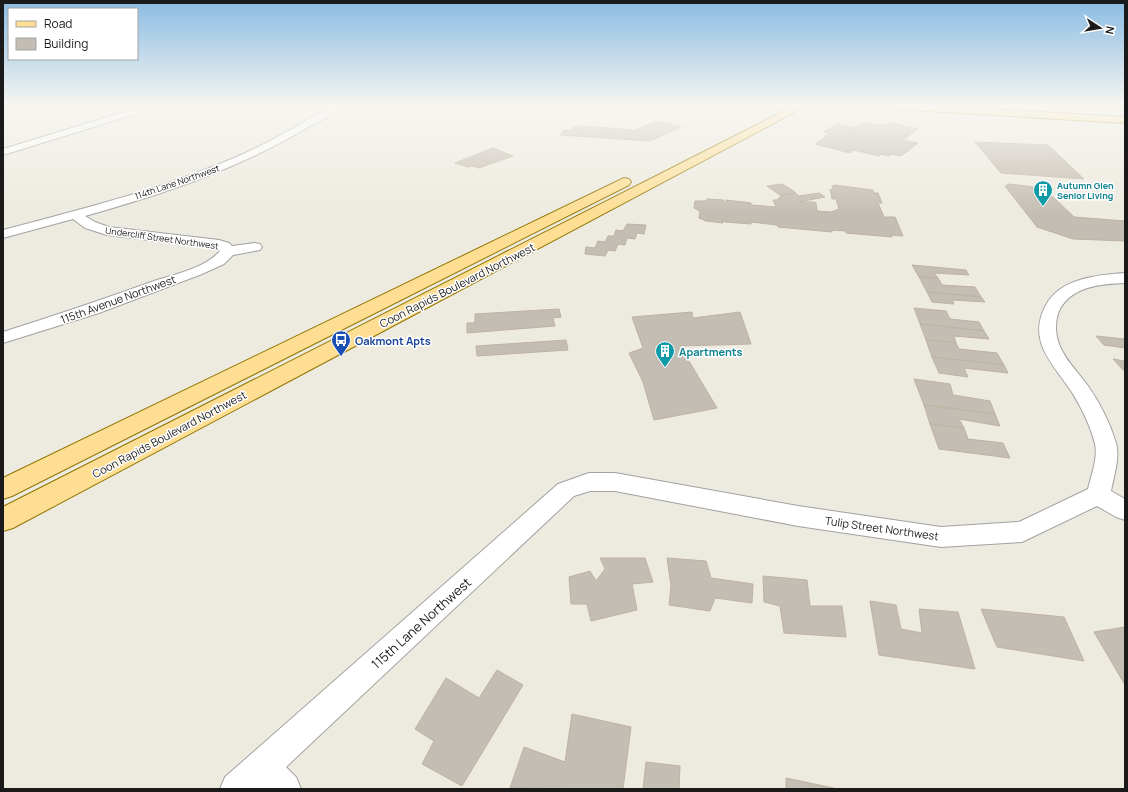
<svg xmlns="http://www.w3.org/2000/svg" width="1128" height="792" font-family="Manrope,sans-serif">
<rect width="100%" height="100%" fill="#edeadf"/>
<g fill="#c4bdb3" stroke="#beb2a1">
<polygon points="676,105 730,105 721,105 720,110 675,107"/>
<polygon points="657,121 681,127 650,141 560,135 564,130 571,130 573,128 572,127 582,126 634,130"/>
<polygon points="863,122 879,125 881,124 888,125 891,123 918,129 903,140 918,143 901,156 891,154 889,156 881,154 879,156 854,150 850,153 815,144 827,136 825,136 829,133 824,132 837,124 854,128"/>
<polygon points="975,142 1048,145 1084,179 1001,173"/>
<polygon points="493,148 513,156 479,168 472,166 468,167 455,163"/>
<polygon points="782,184 789,188 796,193 780,195 767,186"/>
<polygon points="1009,184 1034,187 1053,197 1074,217 1125,221 1125,241 1073,239 1037,227 1005,186"/>
<polygon points="834,185 873,190 874,193 878,193 882,203 878,203 884,217 895,217 903,236 891,235 892,237 846,233 846,231 832,230 832,232 778,227 777,225 751,222 751,224 725,222 723,220 723,223 706,221 699,218 700,211 694,208 695,201 707,201 707,199 724,200 724,203 726,203 726,200 744,202 751,203 751,205 776,207 773,200 778,200 778,198 781,198 780,195 795,193 799,196 819,193 825,197 799,202 814,202 816,203 817,211 831,212 839,209 836,199 832,199 830,189 833,190 832,186 835,186"/>
<polygon points="627,224 646,225 644,234 637,233 635,239 627,238 625,245 618,244 615,251 608,250 605,256 585,254 586,247 595,248 598,241 605,242 608,236 614,236 616,230 623,231"/>
<polygon points="912,265 966,270 969,275 934,273 938,278 919,277"/>
<polygon points="919,277 938,278 942,285 975,287 981,297 927,292"/>
<polygon points="927,292 981,297 985,302 952,300 954,304 932,302"/>
<polygon points="914,308 946,311 950,319 979,322 984,331 920,324"/>
<polygon points="559,309 561,317 553,318 555,326 467,333 467,323 475,323 475,314"/>
<polygon points="692,312 693,318 740,312 751,344 680,346 717,408 654,420 643,382 629,353 643,348 632,317"/>
<polygon points="920,324 984,331 989,339 954,336 956,343 926,340"/>
<polygon points="1096,336 1125,339 1125,348 1104,345"/>
<polygon points="566,340 568,350 477,356 476,346"/>
<polygon points="926,340 956,343 959,349 997,353 1004,365 932,357"/>
<polygon points="932,357 1004,365 1008,373 964,368 968,377 939,373"/>
<polygon points="1113,359 1125,361 1125,372"/>
<polygon points="914,379 950,384 953,395 990,401 995,414 924,405"/>
<polygon points="924,405 995,414 1000,426 959,419 964,428 930,424"/>
<polygon points="930,424 964,428 968,439 1003,443 1010,458 939,449"/>
<polygon points="600,558 645,558 653,582 632,584 637,610 591,621 587,604 571,604 569,577 590,571 596,581 605,569"/>
<polygon points="667,558 706,561 711,578 753,584 752,603 715,598 710,611 669,605 671,586"/>
<polygon points="763,576 807,580 810,606 842,606 846,637 784,633 780,606 764,602"/>
<polygon points="870,601 896,605 901,629 922,633 919,609 958,612 975,669 879,655"/>
<polygon points="981,609 1064,617 1084,661 997,647"/>
<polygon points="1125,627 1125,685 1094,632"/>
<polygon points="497,670 523,685 462,786 422,764 434,741 415,729 446,678 479,698"/>
<polygon points="572,714 631,727 623,789 510,788 524,747 565,762"/>
<polygon points="646,762 680,766 679,789 643,789"/>
<polygon points="786,778 838,789 786,789"/>
</g>
<g fill="none" stroke-linecap="round" stroke-linejoin="round">
<defs>
<g id="minor">
<polygon points="147,105 160,105 158,107 3,155 3,149"/>
<path d="M 333,105 L 344,105 C 336,114 321,120 310,126 C 241,168 164,194 85,216 L 95,222 L 109,227 L 219,240 L 229,243 L 232,246 L 255,243 L 260,244 L 262,247 L 260,250 L 233,255 L 224,264 L 202,274 L 99,313 L 3,343 L 3,332 C 54,316 104,299 154,281 C 176,274 205,268 220,251 L 216,248 L 107,235 L 85,228 L 73,219 L 3,238 L 3,230 C 89,207 176,186 256,148 C 283,135 308,119 333,105 Z"/>
<polygon points="503,105 525,105 520,108 500,110 498,108"/>
<path d="M 1125,273 L 1125,283 C 1101,284 1071,286 1059,311 C 1055,321 1055,333 1059,344 C 1065,360 1078,372 1088,386 C 1100,403 1110,423 1116,443 C 1120,458 1114,476 1111,491 L 1125,499 L 1125,520 L 1116,517 L 1097,506 L 1022,542 L 941,547 L 798,526 L 615,491 L 590,491 L 574,496 L 286,767 L 296,777 L 301,789 L 220,789 L 225,777 L 558,484 L 589,473 L 615,473 L 798,506 L 941,527 L 1019,522 L 1088,489 C 1091,476 1098,458 1095,444 C 1091,427 1082,409 1073,394 C 1054,364 1026,342 1046,305 C 1060,278 1098,275 1125,273 Z"/>
</g>
<g id="major">
<polygon points="796,105 808,105 13,528 3,531 3,507"/>
<polygon points="872,105 920,105 1125,117 1125,123 877,108"/>
<polygon points="624,178 629,179 631,182 629,185 12,496 3,499 3,478"/>
</g>
</defs>
<use href="#minor" stroke="#a1a1a1" stroke-width="2"/>
<use href="#major" stroke="#917500" stroke-width="2"/>
<use href="#minor" fill="#fff" fill-rule="evenodd"/>
<use href="#major" fill="#fede93" fill-rule="evenodd"/>
</g>
<linearGradient id="sky" x2="0" y2="1"><stop stop-color="#8abbe3"/><stop offset="0.49" stop-color="#f7f6f1"/><stop offset="1" stop-color="#f7f6f1" stop-opacity="0"/></linearGradient>
<rect width="1128" height="215" fill="url(#sky)"/>
<defs>
<symbol id="building-pin" viewBox="-11 -11 22 30"><path d="M0 17L-7.5 6A9.5 9.5 0 1 1 7.5 6Z" fill="#0f9aa8" stroke="#fff"/><path d="M-4-6H4V6H1V3H-1V6H-4ZM-2.5-4.3h1.7v1.8h-1.7ZM.8-4.3h1.7v1.8H.8ZM-2.5-1h1.7V.8h-1.7ZM.8-1h1.7V.8H.8Z" fill="#fff"/></symbol>
<symbol id="bus-pin" viewBox="-11 -11 22 30"><path d="M0 17L-7.5 6A9.5 9.5 0 1 1 7.5 6Z" fill="#1a4fb4" stroke="#fff"/><path d="M-5-6H5V4H4V6H2V4H-2V6H-4V4H-5ZM-3.5-4V0h7V-4ZM-3.5 1.2v1.5H-2V1.2ZM2 1.2v1.5H3.5V1.2Z" fill="#fff"/></symbol>
</defs>
<g fill-rule="evenodd">
<use href="#building-pin" x="1032" y="179" width="22" height="30"/>
<use href="#bus-pin" x="330" y="329" width="22" height="30"/>
<use href="#building-pin" x="654" y="340" width="22" height="30"/>
</g>
<g text-anchor="middle" dominant-baseline="central" stroke-width="3" stroke-linejoin="round" paint-order="stroke">
<g font-size="9" fill="#1a1a1a" stroke="#fff">
<text transform="translate(177 182) rotate(-19)">114th Lane Northwest</text>
<text transform="translate(162 238) rotate(8)">Undercliff Street Northwest</text>
</g>
<g font-size="9" font-weight="bold" fill="#0d838f" stroke="#fff" text-anchor="start">
<text x="1057" y="185">Autumn Glen<tspan x="1057" dy="10">Senior Living</tspan></text>
</g>
<g font-size="11" fill="#1a1a1a" stroke="#fff">
<text transform="translate(457 285) rotate(-27)">Coon Rapids Boulevard Northwest</text>
<text transform="translate(118 299) rotate(-20)">115th Avenue Northwest</text>
<text transform="translate(169 434) rotate(-28)">Coon Rapids Boulevard Northwest</text>
<text transform="translate(882 528) rotate(8)">Tulip Street Northwest</text>
</g>
<g font-size="11" font-weight="bold" fill="#164399" stroke="#fff" text-anchor="start">
<text x="355" y="340">Oakmont Apts</text>
</g>
<g font-size="11" font-weight="bold" fill="#0d838f" stroke="#fff" text-anchor="start">
<text x="679" y="351">Apartments</text>
</g>
<g font-size="13" fill="#1a1a1a" stroke="#fff">
<text transform="translate(421 623) rotate(-42)">115th Lane Northwest</text>
</g>
</g>
<rect width="1128" height="792" fill="none" stroke="#1a1a1a" stroke-width="8"/>
<rect x="8" y="8" width="130" height="52" fill="#ffffff" stroke="#a3a3a3"/>
<rect x="16" y="21" width="20" height="6" fill="#fede93" stroke="#a3a3a3"/>
<text x="44" y="28" font-size="12" fill="#1a1a1a">Road</text>
<rect x="16" y="38" width="20" height="12" fill="#c4bdb3" stroke="#a3a3a3"/>
<text x="44" y="48" font-size="12" fill="#1a1a1a">Building</text>
<g transform="translate(1100 28) rotate(102)" stroke="#ffffff" stroke-width="3" paint-order="stroke">
<path d="M0-3L7 15L0 10L-7 15Z" fill="#1a1a1a"/>
<text y="-6" font-size="11" font-weight="bold" text-anchor="middle" fill="#1a1a1a">N</text>
</g>
</svg>
